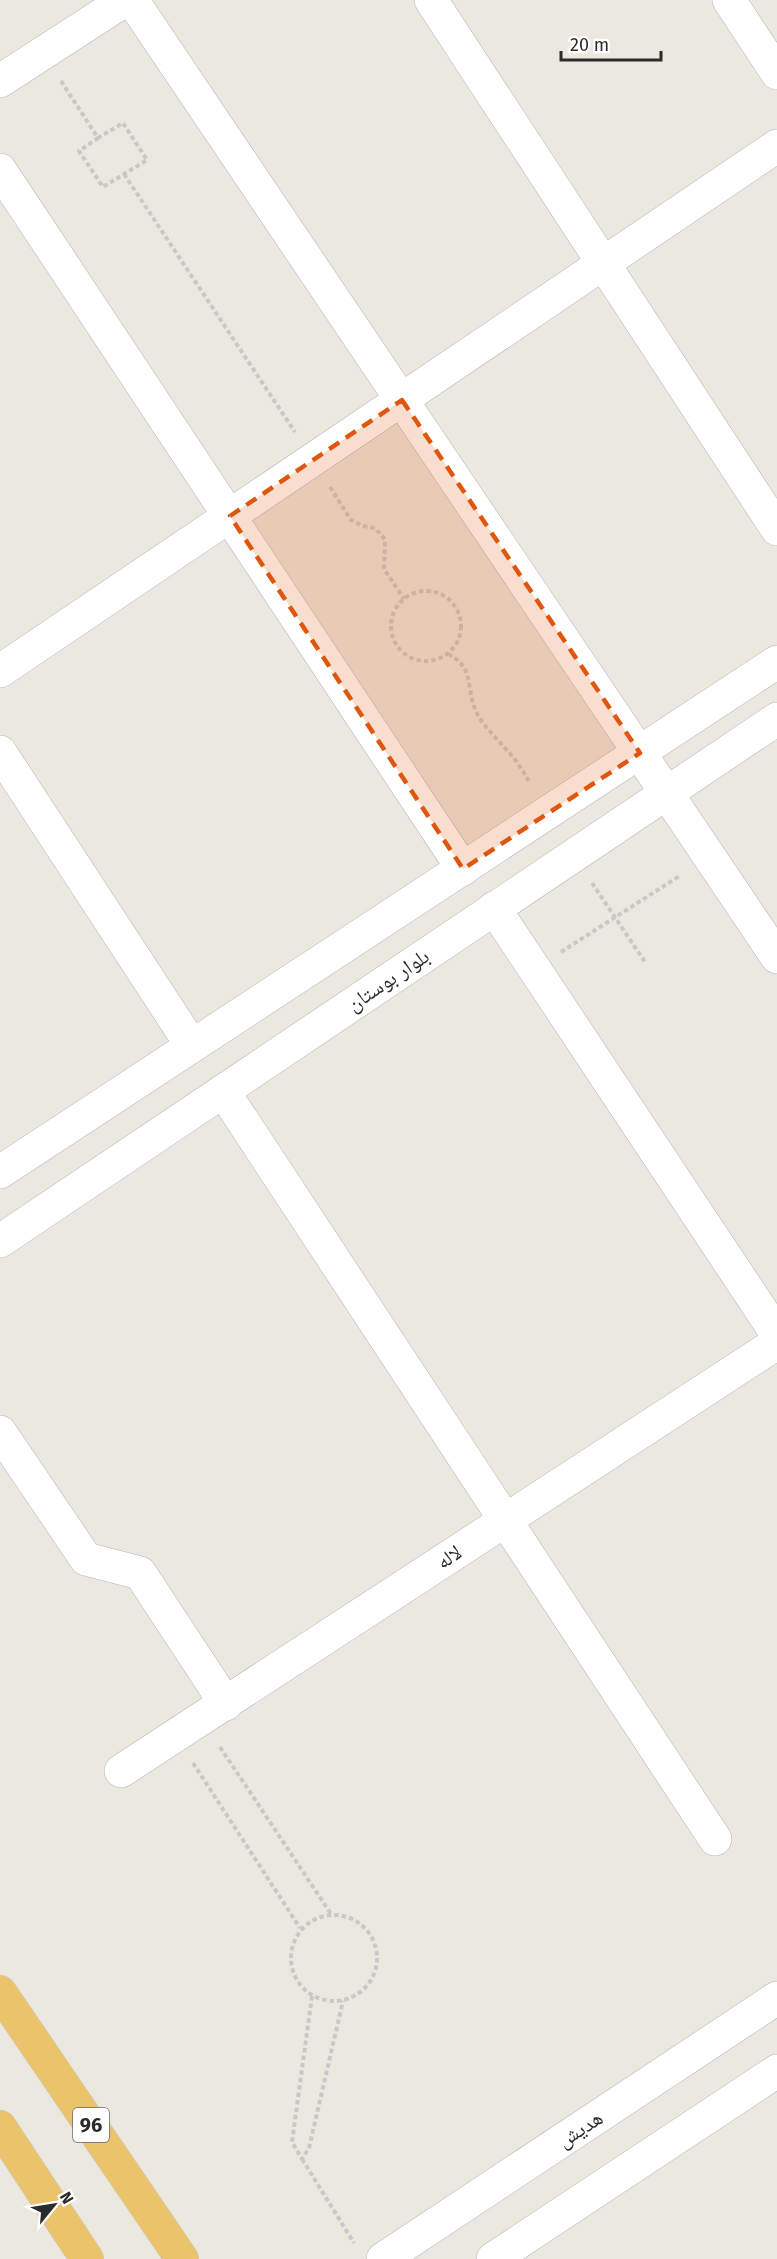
<svg xmlns="http://www.w3.org/2000/svg" width="777" height="2259" font-family="'Fira Sans','Noto Naskh Arabic',sans-serif">
<rect width="100%" height="100%" fill="#ebe9df"/>
<g fill="none" stroke-linecap="round" stroke-linejoin="round">
<defs>
<g id="minor">
<polyline points="132,0 777,957"/>
<polyline points="431,0 777,529"/>
<polyline points="729,0 777,73"/>
<polyline points="0,81 125,0"/>
<polyline points="0,170 463,869"/>
<polyline points="0,671 777,146"/>
<polyline points="0,752 192,1046"/>
<polyline points="494,908 777,1334"/>
<polyline points="223,1091 715,1839"/>
<polyline points="0,1172 777,662"/>
<polyline points="0,1241 777,719"/>
<polyline points="0,1432 86,1559 140,1573 226,1704"/>
<polyline points="121,1771 777,1343"/>
<polyline points="383,2259 777,1998"/>
<polyline points="493,2259 777,2071"/>
</g>
<g id="highway">
<polyline points="0,1992 182,2259"/>
<polyline points="0,2127 87,2259"/>
</g>
</defs>
<use href="#minor" stroke="#b3b2bd" stroke-width="34"/>
<use href="#highway" stroke="#c8c8c8" stroke-width="34"/>
<g stroke="#c8c8c8" stroke-width="4" stroke-dasharray="4.5 3" stroke-linecap="butt">
<polyline points="61,81 98,138 123,123 147,160 103,187 79,151 98,138"/>
<polyline points="124,174 295,432"/>
<polyline points="330,487 351,520 363,526 375,528 385,539 384,569 404,599"/>
<circle cx="426" cy="626" r="35"/>
<path d="M 448,654 C 474,667 466,686 475,709 C 481,724 493,734 503,746 C 514,757 523,770 530,784"/>
<polyline points="592,883 645,962"/>
<polyline points="561,952 681,875"/>
<polyline points="220,1747 331,1914"/>
<polyline points="193,1763 300,1928"/>
<circle cx="334" cy="1958" r="43"/>
<polyline points="312,1996 292,2142 302,2159 309,2148 343,2001"/>
<polyline points="302,2159 354,2243"/>
</g>
<use href="#minor" stroke="#fff" stroke-width="33"/>
<use href="#highway" stroke="#eac36b" stroke-width="33"/>
</g>
<path fill="#df570e" fill-opacity="0.2" stroke="#df570e" stroke-width="4.5" stroke-dasharray="12 8" stroke-linejoin="round" d="M 402,400 L 640,753 L 463,869 L 230,516 Z"/>
<g text-anchor="middle" dominant-baseline="central" stroke-width="6" stroke-linejoin="round" paint-order="stroke">
<rect fill="#fff" stroke="#6b6b6b" stroke-width="1.5" x="73" y="2108" width="36" height="34" rx="4.5"/>
<g font-size="20" font-weight="bold" fill="#2b2b2b">
<text x="91" y="2125">96</text>
</g>
<g font-size="21" fill="#2b2b2b" stroke="#fff">
<text transform="translate(388 980) rotate(-34)">بلوار بوستان</text>
<text transform="translate(449 1557) rotate(-33)">لاله</text>
<text transform="translate(580 2129) rotate(-33)">هدیش</text>
</g>
</g>
<g transform="translate(54 2205) rotate(60)" stroke="#ffffff" stroke-width="4.5" paint-order="stroke">
<path d="M0-4.5L10 22L0 15L-10 22Z" fill="#2b2b2b"/>
<text y="-9" font-size="16" font-weight="bold" text-anchor="middle" fill="#2b2b2b">N</text>
</g>
<path d="M561 51v9h100v-9" fill="none" stroke="#2b2b2b" stroke-width="3"/>
<text x="570" y="51" font-size="18" fill="#2b2b2b" stroke="#ffffff" stroke-width="4.5" paint-order="stroke">20 m</text>
</svg>
